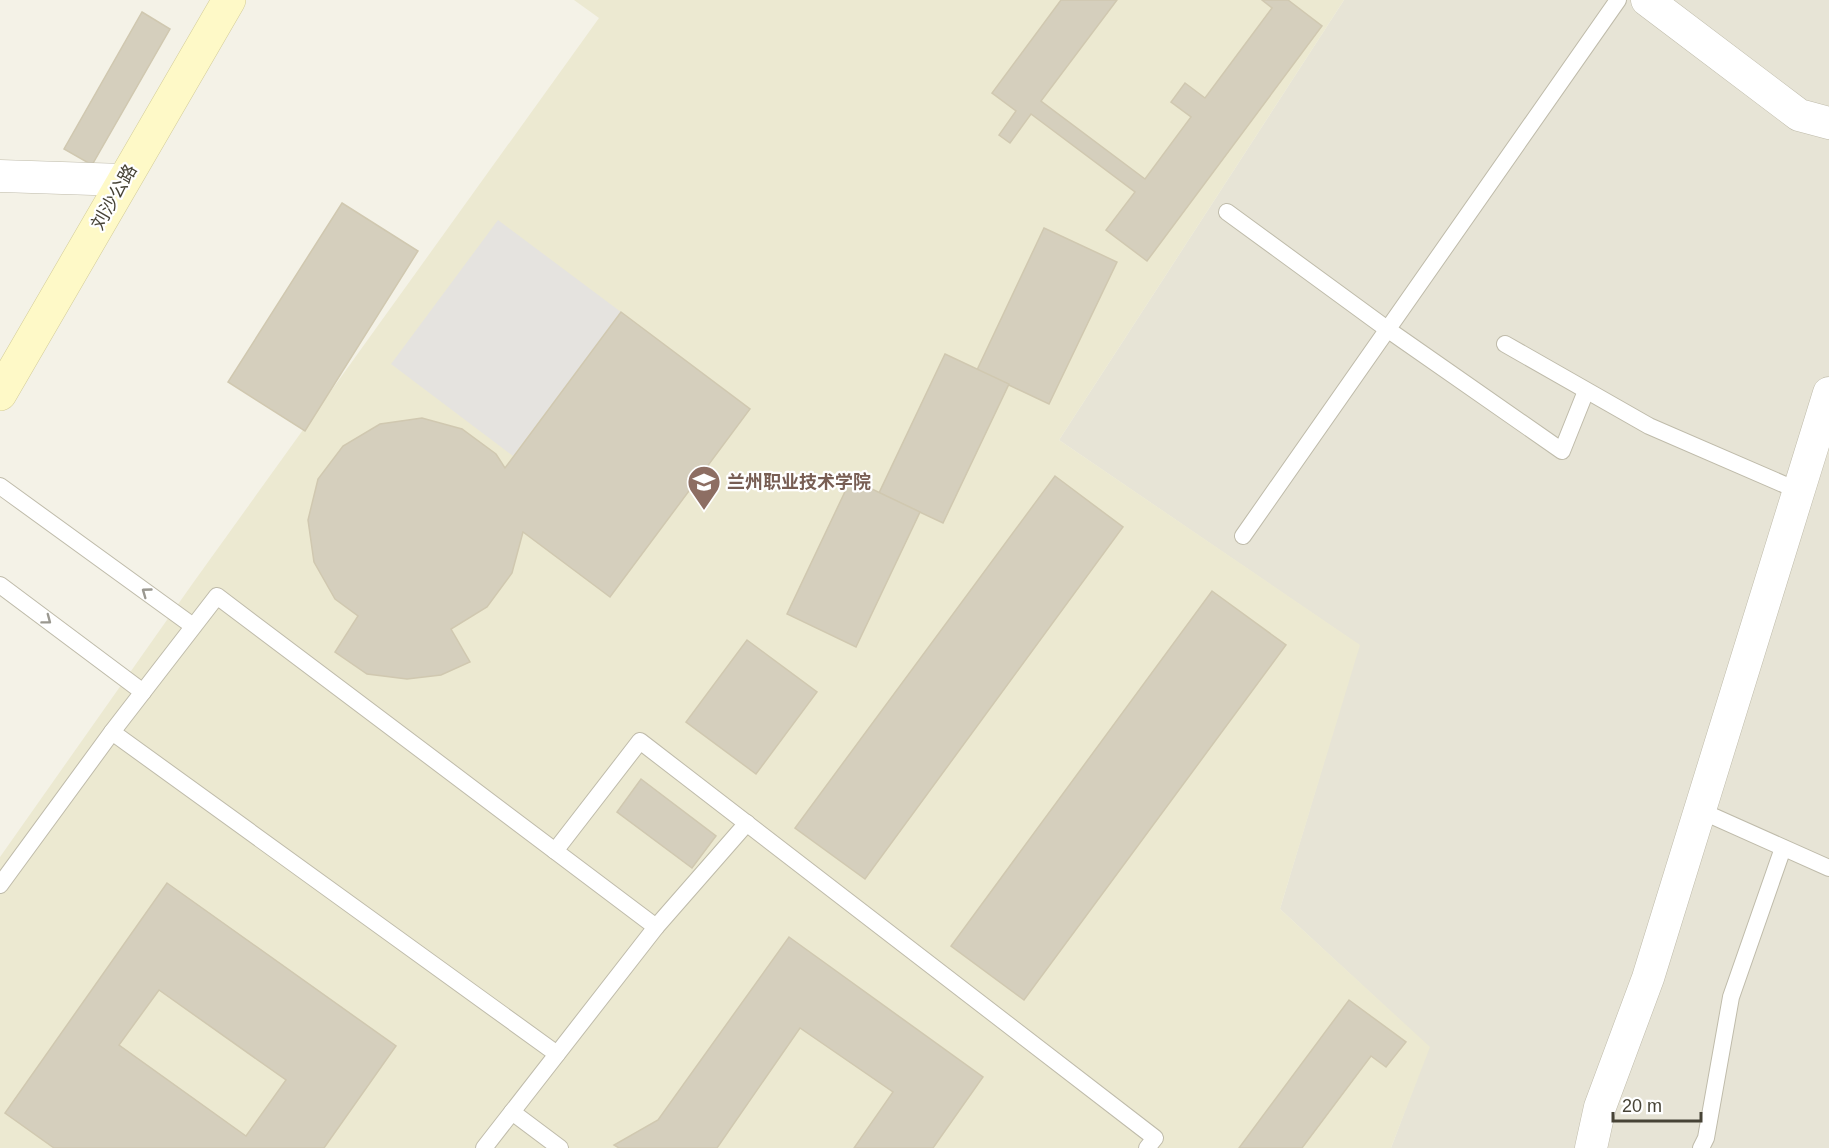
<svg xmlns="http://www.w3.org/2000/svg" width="1829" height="1148" font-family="Arial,'Noto Sans SC',sans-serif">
<rect width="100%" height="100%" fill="#f4f2e7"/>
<polygon fill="#e7e4d6" points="1344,0 1829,0 1829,1148 1391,1148 1429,1047 1280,909 1359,645 1059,440"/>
<polygon fill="#ece9d1" points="574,0 1344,0 1059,440 1360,645 1280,909 1430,1047 1391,1148 0,1148 0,857 193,583 599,18"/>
<polygon fill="#e5e3df" points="498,220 621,312 513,456 391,364"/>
<g fill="#d5cfbd" stroke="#d0c8b0" stroke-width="1.5" fill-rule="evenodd">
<polygon points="1061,0 1117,0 1041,101 1145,179 1191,117 1171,102 1185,83 1205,98 1272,8 1262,0 1288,0 1322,26 1147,261 1106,230 1135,192 1031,114 1010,143 999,135 1016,111 992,93"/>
<polygon points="142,12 170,29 92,165 64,149"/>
<polygon points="342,203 418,251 305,431 228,382"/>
<polygon points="1044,228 1117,262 1049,404 977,370"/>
<polygon points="621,312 750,409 610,597 523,532 512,573 487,607 451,629 470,662 441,675 407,679 367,674 335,652 358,616 335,599 314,562 308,520 318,479 343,446 380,424 422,418 462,429 496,454 505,468"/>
<polygon points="945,354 1009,384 943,523 879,493"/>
<polygon points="1055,476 1123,527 865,879 795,828"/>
<polygon points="851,479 920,512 856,647 787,614"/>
<polygon points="1212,591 1286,645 1024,1000 951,946"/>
<polygon points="747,640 817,692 756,774 686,722"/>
<polygon points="641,779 716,836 692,868 617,812"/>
<path d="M 167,883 L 396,1046 L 324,1148 L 54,1148 L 5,1113 ZM 159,990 L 286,1080 L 246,1136 L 119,1045 Z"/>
<polygon points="789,937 983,1077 933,1148 854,1148 893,1092 800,1028 717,1148 619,1148 614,1145 658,1120"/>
<polygon points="1349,1000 1406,1042 1386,1067 1371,1056 1302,1148 1239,1148"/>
</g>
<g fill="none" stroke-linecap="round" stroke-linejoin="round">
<defs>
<g id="service">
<polyline points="1227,212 1387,329 1562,451 1586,391"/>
<polyline points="1505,344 1649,426 1799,491"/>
<polyline points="0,486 193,626"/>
<polyline points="1243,536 1618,0"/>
<polyline points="0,585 143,692"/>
<polyline points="112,732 557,1054"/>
<polyline points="1699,810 1829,868"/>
<polyline points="555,851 640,741 1155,1138 1147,1148"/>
<polyline points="0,885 112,732 217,596 656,927"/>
<polyline points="512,1112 560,1148"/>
<polyline points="484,1148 656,927 747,823"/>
<polyline points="1701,1148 1706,1138 1731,997 1783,848"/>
</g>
<g id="minor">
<polyline points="1647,0 1799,115 1829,123"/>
<polyline points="0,176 124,180"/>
<polyline points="1591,1148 1600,1107 1648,978 1829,393"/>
</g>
<polyline id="secondary" points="0,394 229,0"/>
</defs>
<use href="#service" stroke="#bfbbaa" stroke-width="18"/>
<use href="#minor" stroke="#bfbbaa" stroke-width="33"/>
<use href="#secondary" stroke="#d3cc98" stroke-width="34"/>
<use href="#service" stroke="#fff" stroke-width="16"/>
<use href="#minor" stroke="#fff" stroke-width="32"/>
<use href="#secondary" stroke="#fef9c7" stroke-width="33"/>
</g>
<defs><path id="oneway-chevron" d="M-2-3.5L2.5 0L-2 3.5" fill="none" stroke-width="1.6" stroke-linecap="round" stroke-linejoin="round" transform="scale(1.5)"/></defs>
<g stroke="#9a9890">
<use href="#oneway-chevron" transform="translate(146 592) rotate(-144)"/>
<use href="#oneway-chevron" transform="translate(47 620) rotate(37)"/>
</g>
<defs>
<symbol id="university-pin" viewBox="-11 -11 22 30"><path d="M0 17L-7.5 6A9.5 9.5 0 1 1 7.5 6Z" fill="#8d6e63" stroke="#fff"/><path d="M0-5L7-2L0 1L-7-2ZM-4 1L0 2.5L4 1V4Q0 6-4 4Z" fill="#fff"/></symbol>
</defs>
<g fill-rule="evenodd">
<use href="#university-pin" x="685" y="463" width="38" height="52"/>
</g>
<g text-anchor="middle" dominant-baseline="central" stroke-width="4.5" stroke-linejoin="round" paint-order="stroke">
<g font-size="18" fill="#474336" stroke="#fff">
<text transform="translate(114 197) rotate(-60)">刘沙公路</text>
</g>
<g font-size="18" font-weight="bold" fill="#785e54" stroke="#fff" text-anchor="start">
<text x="727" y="482">兰州职业技术学院</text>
</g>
</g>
<path d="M1613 1112v9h88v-9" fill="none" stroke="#474336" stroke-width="3"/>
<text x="1622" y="1112" font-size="18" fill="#474336" stroke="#ffffff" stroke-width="4.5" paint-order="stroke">20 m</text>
</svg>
